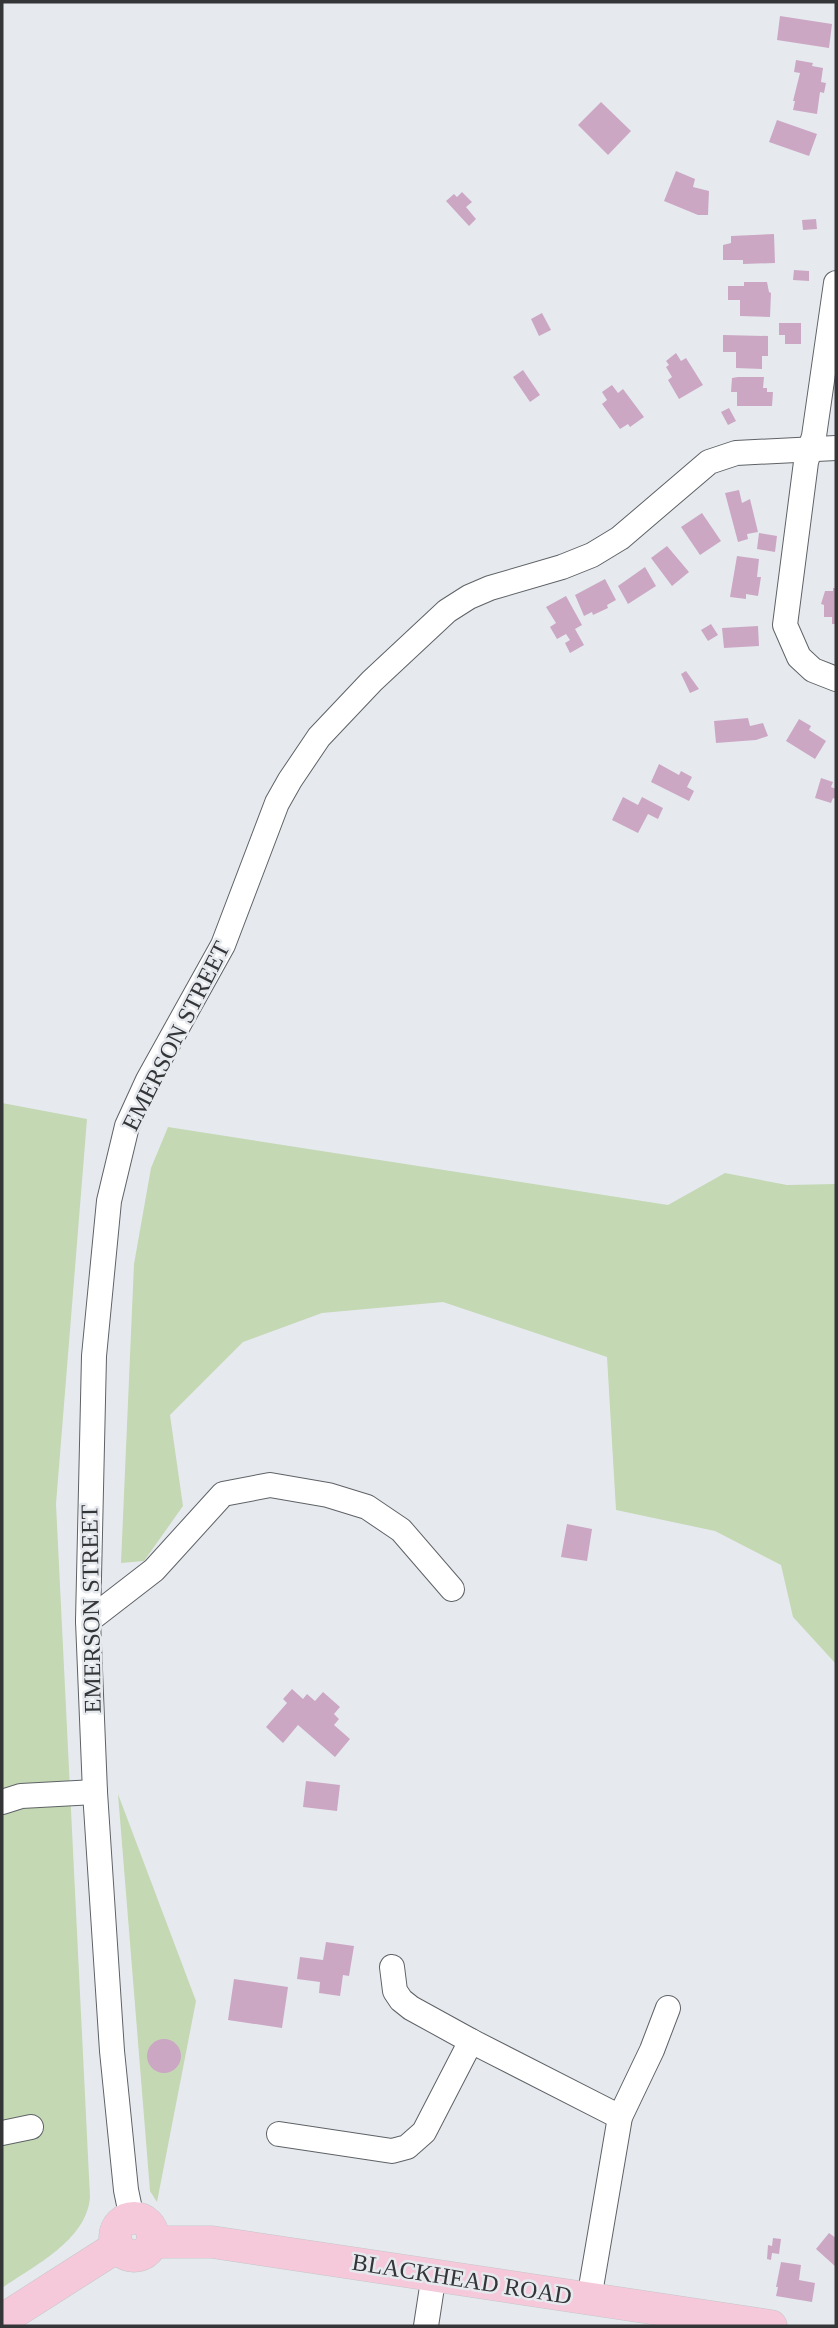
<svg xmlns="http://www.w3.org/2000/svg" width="838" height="2328" font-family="'Times New Roman',serif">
<rect width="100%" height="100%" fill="#e6eaef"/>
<g fill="#c4d8b4">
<path d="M 2,1103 L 87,1119 L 56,1504 L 90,2197 C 87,2240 34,2266 2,2288 Z"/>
<polygon points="168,1127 668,1205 725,1173 787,1185 836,1184 836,1664 793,1617 781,1565 715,1531 616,1510 607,1357 443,1302 322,1313 243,1342 170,1415 183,1506 144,1561 121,1563 134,1264 151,1168"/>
<polygon points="118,1794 196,2001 157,2202 150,2191"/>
</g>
<g fill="#cba7c4">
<polygon points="780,16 832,24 829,48 777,40"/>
<polygon points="796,60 813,63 812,66 823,68 821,82 826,83 824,93 820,92 817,114 793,110 795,101 793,101 800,73 794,72"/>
<polygon points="601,102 631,131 608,155 578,125"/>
<polygon points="777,120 817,134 809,156 769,142"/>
<polygon points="676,171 695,179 693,187 709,191 708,215 698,215 664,201"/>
<polygon points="462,192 472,202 466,207 476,219 469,226 446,201 454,194 457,197"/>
<polygon points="816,219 817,229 803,230 802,220"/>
<polygon points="774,234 775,263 743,264 743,260 723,260 723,245 731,243 731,236"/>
<polygon points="794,270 809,271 809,281 793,280"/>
<polygon points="744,282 767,282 769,292 771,293 770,317 740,316 740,300 728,300 728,286 744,286"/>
<polygon points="542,313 551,330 539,336 531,319"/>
<polygon points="779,323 801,323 801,344 785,344 785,335 779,335"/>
<polygon points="723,335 768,336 768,356 762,356 762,369 736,368 736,352 723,352"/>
<polygon points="676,353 681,361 686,358 703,385 679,399 668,380 672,377 666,367 669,365 666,361"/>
<polygon points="523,370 540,395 530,402 513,377"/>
<polygon points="738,377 764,377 763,388 767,388 767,392 773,392 772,406 737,406 737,392 731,392 732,378"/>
<polygon points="612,385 618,393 623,389 644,417 630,427 628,424 620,429 602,404 607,400 602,392"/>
<polygon points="729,408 736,421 728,425 721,412"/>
<polygon points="739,490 742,503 750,499 758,532 747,534 748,539 738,542 725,493"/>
<polygon points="702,513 721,541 700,555 681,527"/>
<polygon points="759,533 777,536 775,552 757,549"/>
<polygon points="667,546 689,572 672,586 651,558"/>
<polygon points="737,556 759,559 757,577 761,577 758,596 746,594 746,599 730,597"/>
<polygon points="645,567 656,586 628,604 618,586"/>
<polygon points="605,579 616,600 607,605 608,608 593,615 592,612 584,616 575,595"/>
<polygon points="833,588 836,588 836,624 832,624 832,617 824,617 824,605 821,604 825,591 833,591"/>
<polygon points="566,596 582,625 575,629 584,645 570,653 565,643 570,640 566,634 557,639 550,627 556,623 546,607"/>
<polygon points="711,624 718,635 708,641 701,630"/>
<polygon points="758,626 759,646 724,648 722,628"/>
<polygon points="686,671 699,689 690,693 681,674"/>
<polygon points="748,718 750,726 763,723 768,736 756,740 716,743 714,721"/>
<polygon points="799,719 811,726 809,730 826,741 815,759 786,741"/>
<polygon points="659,764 679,775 681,771 692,777 687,787 694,791 689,801 651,782"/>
<polygon points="821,778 833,782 831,787 836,789 836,799 833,798 831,803 815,798"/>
<polygon points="623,797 638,805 642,797 663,808 658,819 648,814 638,833 612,820"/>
<polygon points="567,1524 592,1529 587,1561 561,1557"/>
<polygon points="292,1689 303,1699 307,1694 315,1701 323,1692 340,1707 334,1714 339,1719 334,1725 350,1739 335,1757 298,1725 283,1743 266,1727 287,1703 283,1699"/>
<polygon points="306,1781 340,1785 337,1811 303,1807"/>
<polygon points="326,1942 354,1946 349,1976 343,1975 340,1996 319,1993 320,1982 297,1979 300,1957 323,1960"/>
<polygon points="234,1979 288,1987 282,2028 228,2020"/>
<circle cx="164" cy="2056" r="17"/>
<polygon points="829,2233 836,2238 836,2267 816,2249"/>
<polygon points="773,2238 781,2239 779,2254 772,2253 771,2260 767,2259 768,2245 772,2246"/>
<polygon points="781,2262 801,2265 799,2280 815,2283 812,2302 776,2296 778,2287 776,2287"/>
</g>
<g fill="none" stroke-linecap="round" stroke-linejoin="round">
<defs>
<g id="minor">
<polyline points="836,283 814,436 806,462 785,625 799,657 813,670 836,679"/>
<polyline points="88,1621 154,1570 223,1494 270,1485 328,1495 367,1507 401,1530 452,1589"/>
<polyline points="2,1802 21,1796 95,1792"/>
<polyline points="392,1967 395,1991 401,2000 411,2008 471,2041 620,2117"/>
<polyline points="2,2133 31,2127"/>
<polyline points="279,2134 392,2151 407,2147 424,2132 471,2041"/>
<polyline points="132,2219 126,2190 112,2051 95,1792 88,1621 94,1356 109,1201 127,1126 148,1080 223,945 277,803 290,780 319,737 372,681 447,611 469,597 490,588 562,567 592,555 620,538 709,462 736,453 836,448"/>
<polyline points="589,2299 620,2117 652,2050 668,2008"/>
<polyline points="426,2326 434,2274"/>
</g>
<g id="major">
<circle cx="134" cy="2237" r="19"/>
<polyline points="152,2242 212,2242 771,2326"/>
<polyline points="2,2320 118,2246"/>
</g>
</defs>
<use href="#minor" stroke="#5e6266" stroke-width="26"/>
<use href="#major" stroke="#c6c6c7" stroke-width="33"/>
<use href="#minor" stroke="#fff" stroke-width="24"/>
<use href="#major" stroke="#f5c9da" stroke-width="32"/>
</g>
<g text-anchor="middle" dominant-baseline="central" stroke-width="5" stroke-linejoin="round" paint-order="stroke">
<g font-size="24" fill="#343537" stroke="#e6eaef">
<text transform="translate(176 1036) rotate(-63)">EMERSON STREET</text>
<text transform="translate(91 1609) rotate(-91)">EMERSON STREET</text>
<text transform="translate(462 2279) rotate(9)">BLACKHEAD ROAD</text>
</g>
</g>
<rect width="838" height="2328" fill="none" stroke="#343537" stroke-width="7"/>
</svg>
